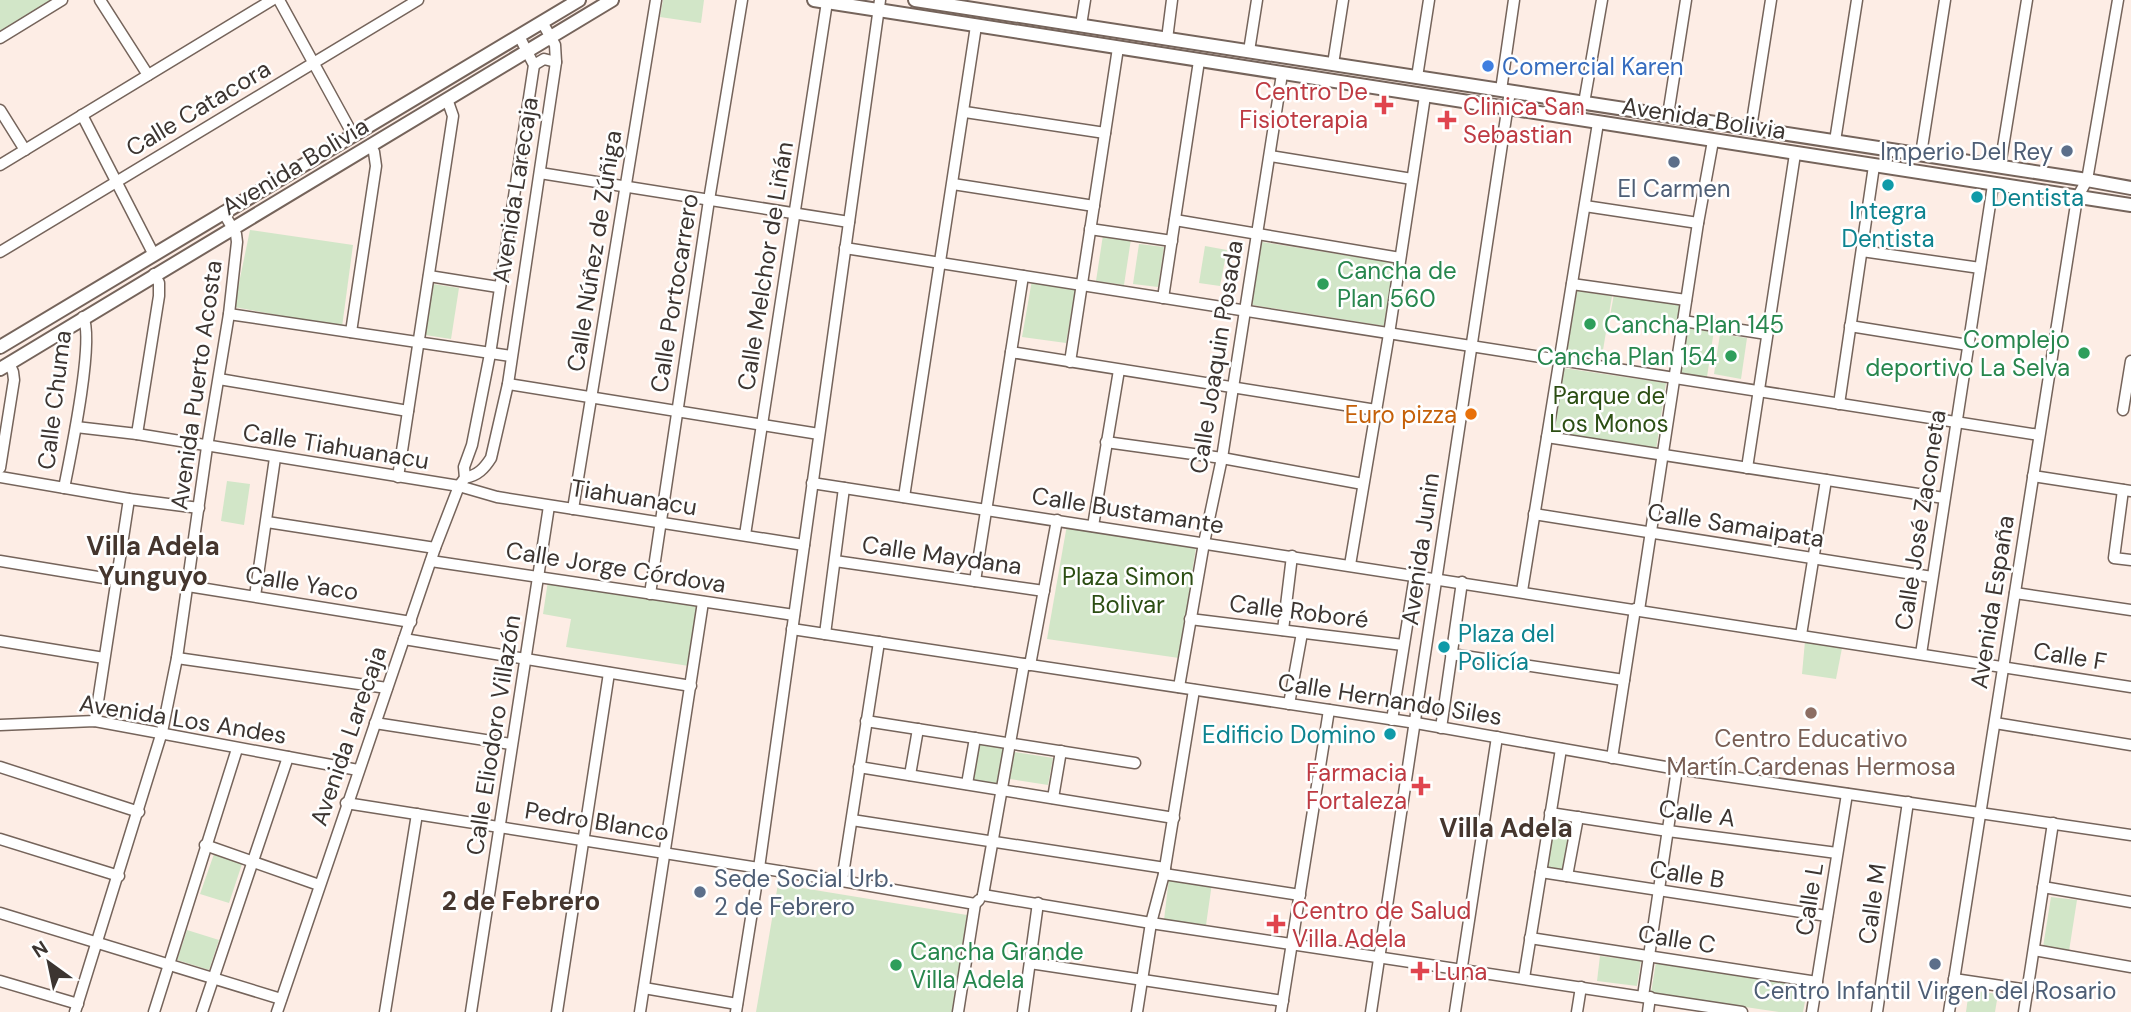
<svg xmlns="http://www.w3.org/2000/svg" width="2131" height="1012" font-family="'DM Sans',sans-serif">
<rect width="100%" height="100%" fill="#fdede5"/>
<g fill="#d2e6c8">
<polygon points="0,0 54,0 0,32"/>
<polygon points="663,0 704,0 701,23 660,17"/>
<polygon points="250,230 353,245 342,327 234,307"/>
<polygon points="1103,235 1131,239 1124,285 1096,281"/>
<polygon points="1262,242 1395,263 1384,326 1252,305"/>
<polygon points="1139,244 1164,247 1158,287 1133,284"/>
<polygon points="1205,246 1227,250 1220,286 1199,283"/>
<polygon points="1032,280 1076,286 1066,343 1022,337"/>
<polygon points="433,284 459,288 451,339 425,335"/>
<polygon points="1577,291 1612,296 1602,356 1567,351"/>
<polygon points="1614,294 1680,304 1676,327 1610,316"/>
<polygon points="1686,325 1714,330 1707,377 1679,373"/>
<polygon points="1720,334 1747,338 1741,379 1714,374"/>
<polygon points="1563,368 1666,383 1656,450 1553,435"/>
<polygon points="227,481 250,484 244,525 221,521"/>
<polygon points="1068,519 1197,541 1179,658 1047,639"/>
<polygon points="549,574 700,598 689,666 566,647 571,619 543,614"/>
<polygon points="1805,641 1842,648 1836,679 1802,674"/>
<polygon points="976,740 1007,745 1000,787 969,782"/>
<polygon points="1014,752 1053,758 1048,785 1010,779"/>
<polygon points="1555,819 1573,821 1565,873 1547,869"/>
<polygon points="214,854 242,864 229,903 200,894"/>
<polygon points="1169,878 1212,883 1206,925 1164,920"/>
<polygon points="778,884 967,915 952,1012 756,1012"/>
<polygon points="2051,897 2077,900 2069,951 2043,947"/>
<polygon points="187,930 219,940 209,970 177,960"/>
<polygon points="1600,956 1641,961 1637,986 1597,981"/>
<polygon points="1656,962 1808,985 1803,1012 1779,1012 1651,993"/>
<polygon points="1969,990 1998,994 1995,1012 1966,1012"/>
</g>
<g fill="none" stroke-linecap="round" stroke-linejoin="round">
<defs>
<g id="minor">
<polyline points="100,0 148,75"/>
<polyline points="279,0 353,135"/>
<polyline points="1081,25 1085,0"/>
<polyline points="0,38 62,0"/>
<polyline points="1167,39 1172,0"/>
<polyline points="1249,51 1257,0"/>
<polyline points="1333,64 1343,0"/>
<polyline points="534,65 544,59 556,62"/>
<polyline points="1417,77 1429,0"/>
<polyline points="1501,90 1514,0"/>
<polyline points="1584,103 1602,0"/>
<polyline points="0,110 25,150"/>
<polyline points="965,112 1105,133"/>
<polyline points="82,115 154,255"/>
<polyline points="1668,115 1686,0"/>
<polyline points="1751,128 1771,0"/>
<polyline points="1835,141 1857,0"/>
<polyline points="1921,154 1945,0"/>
<polyline points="1270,156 1412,179"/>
<polyline points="0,165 272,0"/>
<polyline points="2000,166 2027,0"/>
<polyline points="540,173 849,222"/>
<polyline points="953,184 1094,206"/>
<polyline points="1585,206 1698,223"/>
<polyline points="1175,220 1400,258"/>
<polyline points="1090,229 1172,241"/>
<polyline points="845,248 2039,435"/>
<polyline points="1862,251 1980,268"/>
<polyline points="0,252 418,0"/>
<polyline points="429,276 498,287"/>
<polyline points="1572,284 1686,300"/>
<polyline points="1163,298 1199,61"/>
<polyline points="229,314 511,356"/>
<polyline points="1683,321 1767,334"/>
<polyline points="1850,326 1968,345"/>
<polyline points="351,332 376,166 374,152 370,145"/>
<polyline points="1011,352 1376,410"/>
<polyline points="1070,362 1118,48"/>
<polyline points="219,379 408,411"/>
<polyline points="508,384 819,434"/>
<polyline points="1839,404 1874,166"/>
<polyline points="2123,410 2131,361"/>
<polyline points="76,427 137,434 459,486 497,497 804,545"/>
<polyline points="137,434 159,296 159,283 154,274"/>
<polyline points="1547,437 1944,498"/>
<polyline points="1106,442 1222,458 1363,484"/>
<polyline points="0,468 14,380 13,372 9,363"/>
<polyline points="1747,468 1795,154"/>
<polyline points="2033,476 2131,491"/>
<polyline points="0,477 129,499 199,508"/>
<polyline points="398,477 453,116 447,99"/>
<polyline points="465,478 464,467 472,445 490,354 534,65 519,36"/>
<polyline points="812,483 2131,687"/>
<path d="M 64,488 C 70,458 95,339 83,317"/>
<polyline points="2123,490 2114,558 2131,560"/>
<polyline points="904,497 976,26"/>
<polyline points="573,509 656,0"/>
<polyline points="1534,514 1932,577"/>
<polyline points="267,522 435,548"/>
<polyline points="1093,526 1119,370"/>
<polyline points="745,535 827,2"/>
<polyline points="0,561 116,580"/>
<polyline points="431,561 794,615"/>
<polyline points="835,561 1044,591"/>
<polyline points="1350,565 1389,334 1425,96"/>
<polyline points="975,581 1023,276"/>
<polyline points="188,586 411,622"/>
<polyline points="1522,591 1598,123"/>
<polyline points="2015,593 2131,610"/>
<polyline points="650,594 709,200 742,0"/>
<polyline points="255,596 275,458"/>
<polyline points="1639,610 1698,223 1713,141"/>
<polyline points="1190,619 1403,645"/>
<polyline points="792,629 1416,723 1677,769 2131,835"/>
<polyline points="1283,630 1292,556"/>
<polyline points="825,634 844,488"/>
<polyline points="1801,635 1826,480"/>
<polyline points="404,639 691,686"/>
<polyline points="0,641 104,658"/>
<polyline points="1451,654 1624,680"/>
<polyline points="1921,654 1993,185"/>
<polyline points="177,658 387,688"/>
<polyline points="1030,665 1057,520"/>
<polyline points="1179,687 1204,543 1222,458 1282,74"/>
<polyline points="1289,704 1302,633"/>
<polyline points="1392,720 1415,575"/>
<polyline points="95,721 129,499"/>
<polyline points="866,721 1135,763"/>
<polyline points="375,723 511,744"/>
<polyline points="1995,723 2131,745"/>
<polyline points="0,725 95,721 358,770"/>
<polyline points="1441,728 1462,582"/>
<polyline points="1612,758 1635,609"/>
<polyline points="0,767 139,812"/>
<polyline points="859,767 1174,818"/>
<polyline points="910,775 918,729"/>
<polyline points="967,784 975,738"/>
<polyline points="1053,798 1061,751"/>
<polyline points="346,803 842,881 975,904"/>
<polyline points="1550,813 1668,831 1837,853"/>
<polyline points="852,820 1165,868"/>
<polyline points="0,839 119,876"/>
<polyline points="205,845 319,885"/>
<polyline points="1541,872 1827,916"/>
<polyline points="1164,874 1300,895"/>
<polyline points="1567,876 1578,817"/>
<polyline points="842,881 879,642"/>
<polyline points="2043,887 2131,902"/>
<polyline points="983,895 1151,923 1742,1012"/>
<polyline points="983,895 1024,664"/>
<polyline points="0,913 281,999"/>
<polyline points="1530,938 1817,982"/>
<polyline points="2034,950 2131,967"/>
<polyline points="1030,963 1283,1001"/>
<polyline points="1524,978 1561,749"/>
<polyline points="1954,979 2028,990"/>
<polyline points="0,981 78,1004"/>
<polyline points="644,988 737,1004"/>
<polyline points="1643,996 1677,769"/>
<polyline points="75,1012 162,732 177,658 207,447 229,314 237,242 236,234 223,212"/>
<polyline points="154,1012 237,749"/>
<polyline points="202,1012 288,757"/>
<path d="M 277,1012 L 435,548 L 459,486 L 465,478 C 478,475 484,469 491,458 L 508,384 L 556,62 L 555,45 L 542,22"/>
<polyline points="385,1012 417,814"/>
<polyline points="471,1012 549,506"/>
<polyline points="557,1012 609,673"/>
<polyline points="640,1012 703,602"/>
<polyline points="736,1012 759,868 880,0"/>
<polyline points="958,1012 975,904 979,900"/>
<polyline points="1023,1012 1038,903"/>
<polyline points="1137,1012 1151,923 1164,874 1194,690"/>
<polyline points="1281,1012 1329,710"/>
<polyline points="1371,1012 1510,91"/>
<polyline points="1455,1012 1497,737"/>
<polyline points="1577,1012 1581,987"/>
<polyline points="1648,1012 1650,997"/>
<polyline points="1812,1012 1847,794"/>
<polyline points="1877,1012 1908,802"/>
<polyline points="1949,1012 2077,198 2087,180 2118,0"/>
<polyline points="2024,1012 2053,823"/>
</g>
<g id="major">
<polyline points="814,0 2131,205"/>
<polyline points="915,0 2087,180 2131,188"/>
<polyline points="0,347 579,0"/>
<polyline points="0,369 612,0"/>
</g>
</defs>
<use href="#minor" stroke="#75645b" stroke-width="13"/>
<use href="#major" stroke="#75645b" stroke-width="16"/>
<use href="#minor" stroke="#fff" stroke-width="10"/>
<use href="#major" stroke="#fff" stroke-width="12"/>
</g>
<circle fill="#3f7fe0" stroke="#fff" stroke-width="2.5" cx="1488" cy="66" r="7"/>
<g fill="#e0444e" stroke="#fff" stroke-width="2.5">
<path d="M1380.5 94.5h7v7h7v7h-7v7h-7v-7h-7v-7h7z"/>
<path d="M1443.5 109.5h7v7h7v7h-7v7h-7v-7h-7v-7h7z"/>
<path d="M1417.5 775.5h7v7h7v7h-7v7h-7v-7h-7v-7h7z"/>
<path d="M1272.5 913.5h7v7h7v7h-7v7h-7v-7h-7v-7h7z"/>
<path d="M1416.5 960.5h7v7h7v7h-7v7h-7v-7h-7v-7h7z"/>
</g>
<g fill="#5c6f8a" stroke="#fff" stroke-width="2.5">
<circle cx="2067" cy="151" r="7"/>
<circle cx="1674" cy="162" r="7"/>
<circle cx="700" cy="892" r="7"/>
<circle cx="1935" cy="964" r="7"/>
</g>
<g fill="#0f9aa8" stroke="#fff" stroke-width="2.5">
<circle cx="1888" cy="185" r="7"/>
<circle cx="1977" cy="197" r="7"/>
<circle cx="1444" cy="647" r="7"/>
<circle cx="1390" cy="734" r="7"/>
</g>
<g fill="#2e9e5b" stroke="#fff" stroke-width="2.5">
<circle cx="1323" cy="284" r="7"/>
<circle cx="1590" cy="324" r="7"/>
<circle cx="2084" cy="353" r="7"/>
<circle cx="1731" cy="356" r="7"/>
<circle cx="896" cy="965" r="7"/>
</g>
<circle fill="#e8710a" stroke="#fff" stroke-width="2.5" cx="1471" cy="414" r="7"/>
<circle fill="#8d6e63" stroke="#fff" stroke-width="2.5" cx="1811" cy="713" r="7"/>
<g text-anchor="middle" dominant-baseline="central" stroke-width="5" stroke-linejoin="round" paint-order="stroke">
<g font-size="24" fill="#366cbe" stroke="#fff" text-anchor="start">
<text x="1502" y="66">Comercial Karen</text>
</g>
<g font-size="24" fill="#be3a42" stroke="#fff" text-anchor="start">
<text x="1368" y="91" text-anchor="end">Centro De<tspan x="1368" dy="28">Fisioterapia</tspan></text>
<text x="1463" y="106">Clinica San<tspan x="1463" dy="28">Sebastian</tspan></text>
<text x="1407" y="772" text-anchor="end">Farmacia<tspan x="1407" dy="28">Fortaleza</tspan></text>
<text x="1292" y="910">Centro de Salud<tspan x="1292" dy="28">Villa Adela</tspan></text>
<text x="1434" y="971">Luna</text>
</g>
<g font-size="24" fill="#3c3531" stroke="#fff">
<text transform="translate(198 108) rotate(-31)">Calle Catacora</text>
<text transform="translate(1704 118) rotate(9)">Avenida Bolivia</text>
<text transform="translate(295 166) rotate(-31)">Avenida Bolivia</text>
<text transform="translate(515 190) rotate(-81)">Avenida Larecaja</text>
<text transform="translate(594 251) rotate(-81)">Calle Núñez de Zúñiga</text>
<text transform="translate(765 266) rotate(-81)">Calle Melchor de Liñán</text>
<text transform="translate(674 293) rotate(-81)">Calle Portocarrero</text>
<text transform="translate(1216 357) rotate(-81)">Calle Joaquin Posada</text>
<text transform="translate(196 385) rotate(-82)">Avenida Puerto Acosta</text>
<text transform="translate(54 400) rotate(-83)">Calle Chuma</text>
<text transform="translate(336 446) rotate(9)">Calle Tiahuanacu</text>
<text transform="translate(634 497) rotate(9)">Tiahuanacu</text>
<text transform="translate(1128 510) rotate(9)">Calle Bustamante</text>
<text transform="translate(1920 520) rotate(-81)">Calle José Zaconeta</text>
<text transform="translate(1736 525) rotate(9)">Calle Samaipata</text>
<text transform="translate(1420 549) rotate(-82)">Avenida Junin</text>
<text transform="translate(942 555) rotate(8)">Calle Maydana</text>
<text transform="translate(616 567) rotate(9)">Calle Jorge Córdova</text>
<text transform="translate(302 583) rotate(9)">Calle Yaco</text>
<text transform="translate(1992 602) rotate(-81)">Avenida España</text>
<text transform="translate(1299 611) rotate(7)">Calle Roboré</text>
<text transform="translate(2070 656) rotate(9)">Calle F</text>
<text transform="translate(1390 699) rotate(9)">Calle Hernando Siles</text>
<text transform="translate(183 719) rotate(9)">Avenida Los Andes</text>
<text transform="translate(493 735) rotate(-81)">Calle Eliodoro Villazón</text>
<text transform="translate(348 736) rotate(-71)">Avenida Larecaja</text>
<text transform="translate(1697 813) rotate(8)">Calle A</text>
<text transform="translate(597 821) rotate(9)">Pedro Blanco</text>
<text transform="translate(1687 874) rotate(9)">Calle B</text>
<text transform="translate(1809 899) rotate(-81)">Calle L</text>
<text transform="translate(1872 904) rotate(-82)">Calle M</text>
<text transform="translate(1677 939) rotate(9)">Calle C</text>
</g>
<g font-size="24" fill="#4e5e75" stroke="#fff">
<text x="2053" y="151" text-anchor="end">Imperio Del Rey</text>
<text x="1674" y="188">El Carmen</text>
<text x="714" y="878" text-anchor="start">Sede Social Urb.<tspan x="714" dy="28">2 de Febrero</tspan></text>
<text x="1935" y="990">Centro Infantil Virgen del Rosario</text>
</g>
<g font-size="24" fill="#0d838f" stroke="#fff" text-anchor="start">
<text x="1991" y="197">Dentista</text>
<text x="1888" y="210" text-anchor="middle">Integra<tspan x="1888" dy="28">Dentista</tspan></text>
<text x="1458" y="633">Plaza del<tspan x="1458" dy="28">Policía</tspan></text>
<text x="1376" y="734" text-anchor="end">Edificio Domino</text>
</g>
<g font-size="24" fill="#27864d" stroke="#fff" text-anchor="start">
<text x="1337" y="270">Cancha de<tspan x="1337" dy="28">Plan 560</tspan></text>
<text x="1604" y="324">Cancha Plan 145</text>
<text x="2070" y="339" text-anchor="end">Complejo<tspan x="2070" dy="28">deportivo La Selva</tspan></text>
<text x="1717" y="356" text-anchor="end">Cancha Plan 154</text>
<text x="910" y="951">Cancha Grande<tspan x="910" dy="28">Villa Adela</tspan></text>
</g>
<g font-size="24" fill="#2c4e13" stroke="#fff">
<text x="1609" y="395">Parque de<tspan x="1609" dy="28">Los Monos</tspan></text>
<text x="1128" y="576">Plaza Simon<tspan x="1128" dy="28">Bolivar</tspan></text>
</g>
<g font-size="24" fill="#c56008" stroke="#fff" text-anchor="end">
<text x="1457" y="414">Euro pizza</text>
</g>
<g font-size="24" fill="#785e54" stroke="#fff">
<text x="1811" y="738">Centro Educativo<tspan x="1811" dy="28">Martín Cardenas Hermosa</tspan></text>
</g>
<g font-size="26" font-weight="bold" fill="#45362e" stroke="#fff">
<text x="153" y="546">Villa Adela<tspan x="153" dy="30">Yunguyo</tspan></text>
<text x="1506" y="828">Villa Adela</text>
<text x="521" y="901">2 de Febrero</text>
</g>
</g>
<g transform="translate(49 963) rotate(327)" stroke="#ffffff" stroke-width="5" paint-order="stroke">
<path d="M0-5L12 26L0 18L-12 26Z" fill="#3c3531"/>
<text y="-10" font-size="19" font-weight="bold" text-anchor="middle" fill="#3c3531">N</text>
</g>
</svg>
